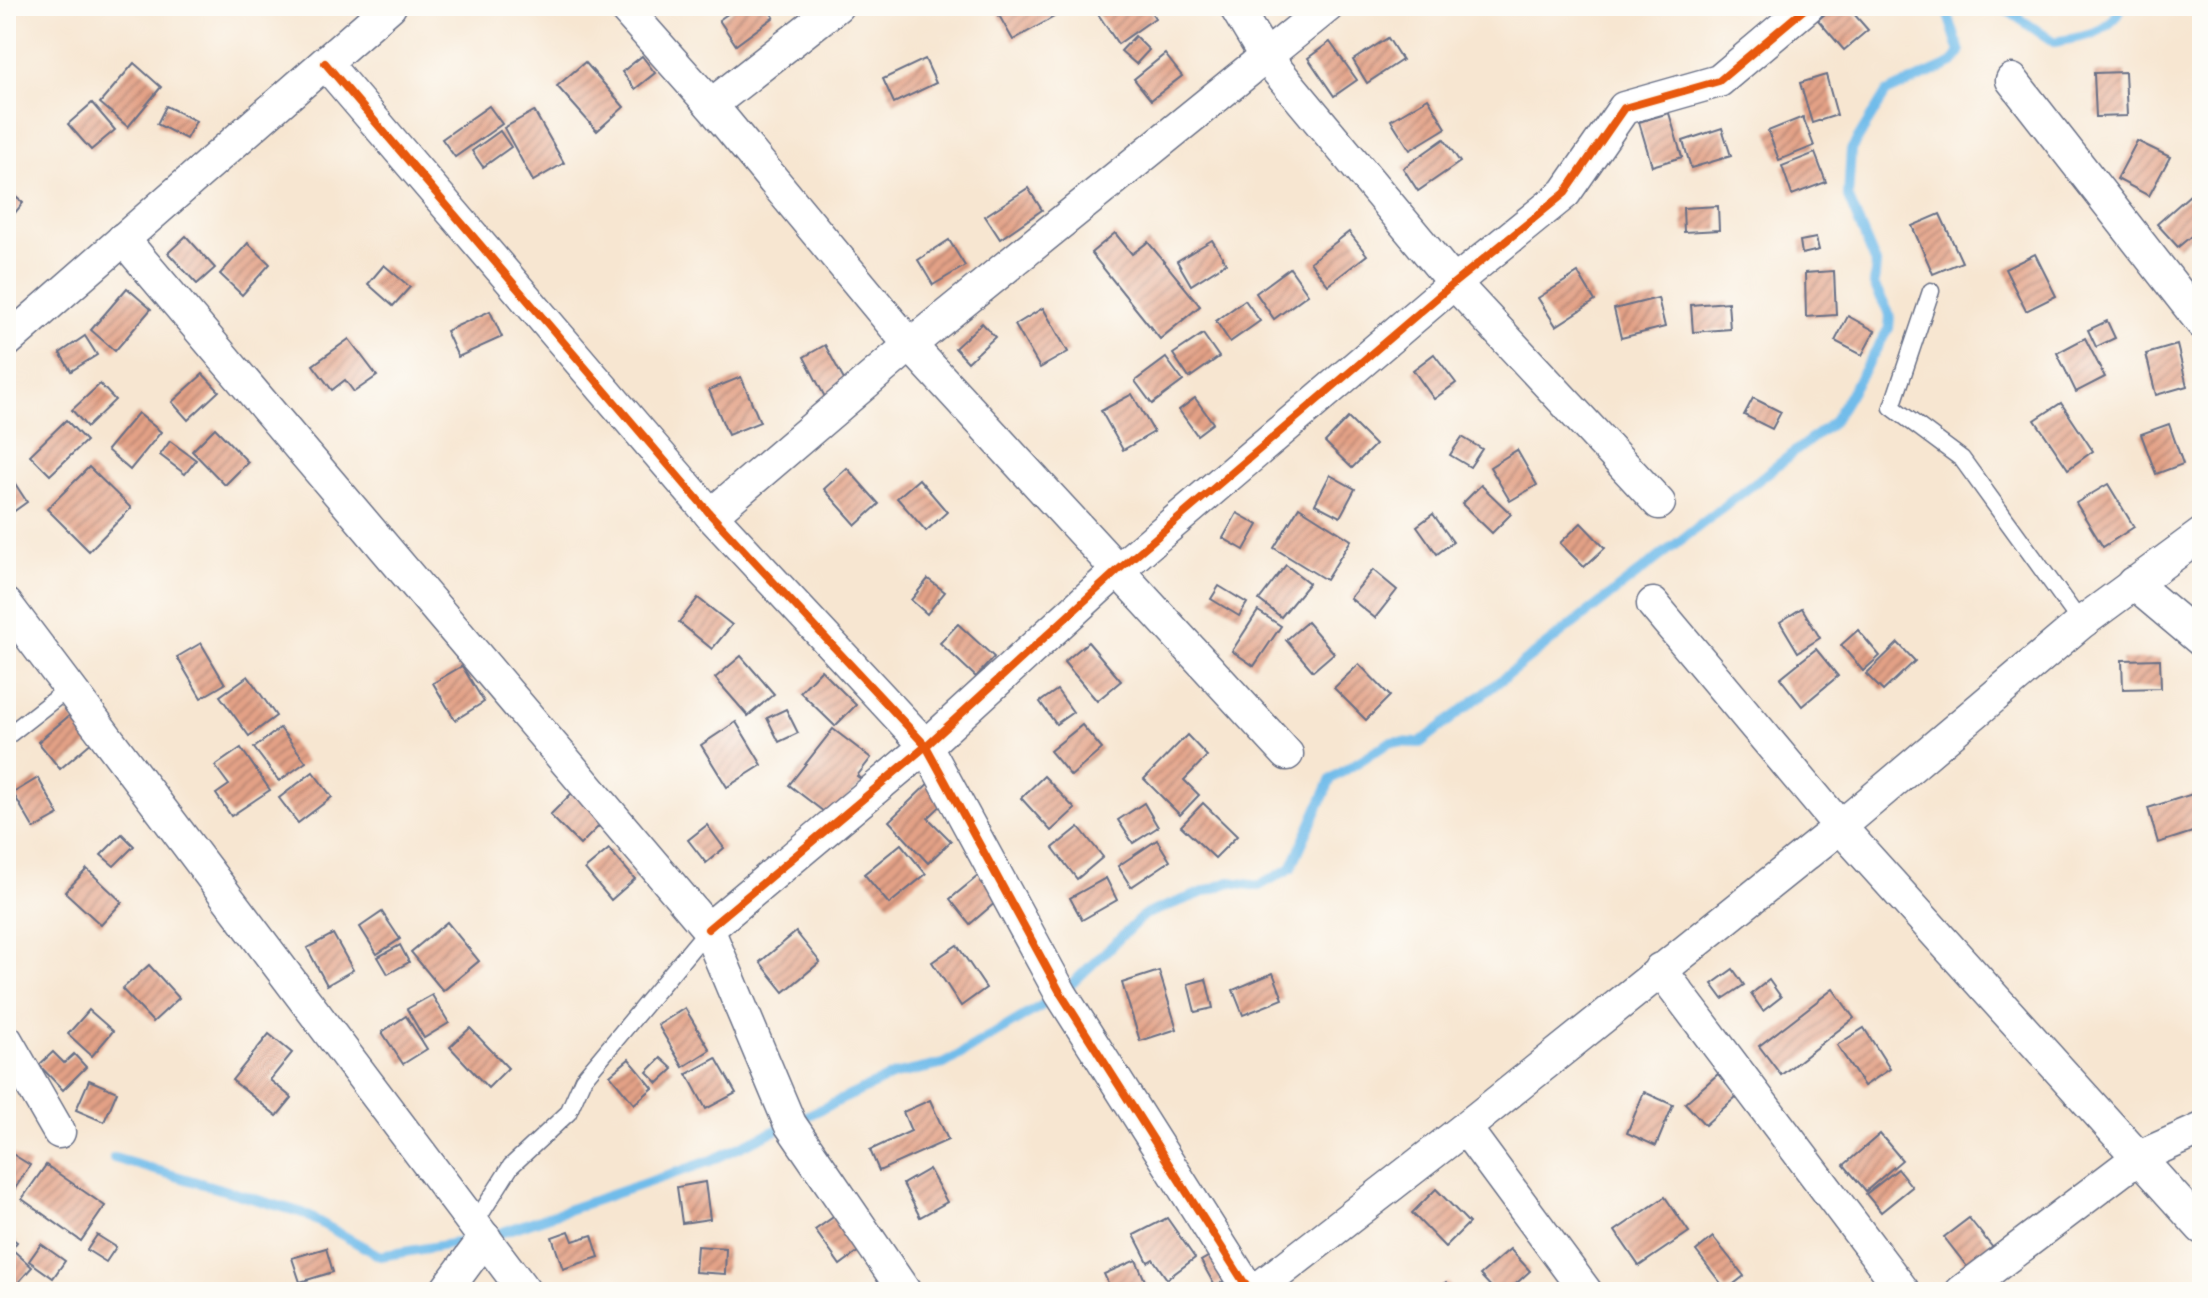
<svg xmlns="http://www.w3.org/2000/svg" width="2208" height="1298" font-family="'Old Standard TT',serif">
<defs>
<pattern id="building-hatch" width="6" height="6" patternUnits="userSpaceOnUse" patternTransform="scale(2)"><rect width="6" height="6" fill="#e3a186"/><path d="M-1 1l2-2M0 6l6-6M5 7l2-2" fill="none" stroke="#b78471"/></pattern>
</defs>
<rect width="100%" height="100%" fill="#fdfcf7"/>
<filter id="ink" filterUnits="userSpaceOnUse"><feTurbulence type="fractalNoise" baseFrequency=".0125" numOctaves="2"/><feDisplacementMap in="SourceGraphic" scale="16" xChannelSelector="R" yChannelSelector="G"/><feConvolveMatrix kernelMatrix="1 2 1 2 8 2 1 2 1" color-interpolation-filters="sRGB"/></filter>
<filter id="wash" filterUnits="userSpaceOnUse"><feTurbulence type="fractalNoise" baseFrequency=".006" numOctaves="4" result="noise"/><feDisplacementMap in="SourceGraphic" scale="32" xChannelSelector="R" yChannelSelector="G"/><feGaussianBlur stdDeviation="1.8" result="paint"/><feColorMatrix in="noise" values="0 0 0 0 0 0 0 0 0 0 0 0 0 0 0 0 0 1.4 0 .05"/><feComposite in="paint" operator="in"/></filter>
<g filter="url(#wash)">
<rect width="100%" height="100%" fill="#f7e6d1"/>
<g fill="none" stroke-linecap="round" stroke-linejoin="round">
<g stroke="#71bcea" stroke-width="10">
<path d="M 2001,6 L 2054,42 C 2082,37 2109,35 2122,6"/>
<polyline points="114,1158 303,1213 380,1256 475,1240"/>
<polyline points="491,1236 710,1161 894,1075 944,1064 1061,994 1144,915 1230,882 1259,886 1291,868 1331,779 1390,742 1420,743 1833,422 1889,328 1890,315 1874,285 1876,264 1848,197 1851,150 1886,93 1953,63 1960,52 1948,15 1958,6"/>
</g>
</g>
<g id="blocks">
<g fill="url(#building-hatch)">
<polygon points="739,6 765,6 774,17 736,45 719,20"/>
<polygon points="1008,6 1047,6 1054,17 1013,40 997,12"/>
<polygon points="1110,6 1147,6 1155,18 1118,44 1098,14"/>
<polygon points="1834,6 1847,6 1868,30 1844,50 1818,20"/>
<polygon points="1135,36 1149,50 1136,64 1121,51"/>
<polygon points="1388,38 1402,60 1367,83 1353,60"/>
<polygon points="1330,42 1357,80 1334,96 1308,58"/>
<polygon points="1165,54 1182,76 1151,100 1134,79"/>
<polygon points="642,56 655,73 635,89 622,72"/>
<polygon points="925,59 936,83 894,103 883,79"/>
<polygon points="585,62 624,107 597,131 557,86"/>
<polygon points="134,63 161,87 128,127 100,103"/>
<polygon points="2125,72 2127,116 2096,117 2094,73"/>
<polygon points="1826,75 1837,115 1812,123 1800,83"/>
<polygon points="1428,98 1446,128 1410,150 1391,120"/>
<polygon points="92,103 115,130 91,150 68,124"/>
<polygon points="166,106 196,121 186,139 157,124"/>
<polygon points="489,106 502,124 455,157 442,139"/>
<polygon points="534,111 564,163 533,181 504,128"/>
<polygon points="1669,113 1682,157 1652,166 1639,122"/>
<polygon points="1803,117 1814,146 1779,160 1768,131"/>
<polygon points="1722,128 1731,156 1691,168 1683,141"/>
<polygon points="500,131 511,147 483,167 472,151"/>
<polygon points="1444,139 1460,162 1418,191 1403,168"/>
<polygon points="2137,141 2170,157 2149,196 2117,179"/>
<polygon points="1815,153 1826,182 1792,195 1782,166"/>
<polygon points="1028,188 1042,210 1000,239 985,216"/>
<polygon points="6,189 23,203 6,224"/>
<polygon points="2190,195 2202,209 2202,227 2178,247 2157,224"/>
<polygon points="1718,206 1719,230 1684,232 1683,208"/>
<polygon points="1940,214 1962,262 1933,274 1912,226"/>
<polygon points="1349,232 1367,255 1328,285 1310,262"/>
<polygon points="1115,233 1132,254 1148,242 1200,306 1160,339 1091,253"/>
<polygon points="186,236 215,268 197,284 168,253"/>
<polygon points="1816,238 1819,250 1802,254 1800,241"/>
<polygon points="949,240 965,266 933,285 918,260"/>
<polygon points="1212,240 1226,263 1191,285 1177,261"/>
<polygon points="248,243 270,264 242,295 220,274"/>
<polygon points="2035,254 2056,296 2026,311 2005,269"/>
<polygon points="384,265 410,287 393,306 368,284"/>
<polygon points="1290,268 1308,294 1274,319 1256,293"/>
<polygon points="1834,271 1836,315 1806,317 1805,273"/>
<polygon points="1578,273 1595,301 1556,326 1538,298"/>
<polygon points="127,288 151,309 115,351 91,330"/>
<polygon points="1658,298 1665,327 1621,338 1614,309"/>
<polygon points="1245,300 1260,321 1230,342 1216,321"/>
<polygon points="1728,302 1730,329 1693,332 1691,305"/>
<polygon points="1043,308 1068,352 1040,368 1015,325"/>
<polygon points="490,311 502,337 458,357 446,331"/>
<polygon points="1848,316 1875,331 1862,355 1835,341"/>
<polygon points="2107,321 2115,338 2096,347 2088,330"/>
<polygon points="982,323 995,337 968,362 955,348"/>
<polygon points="1203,334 1219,357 1189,378 1173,354"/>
<polygon points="85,336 97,355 71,371 60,353"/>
<polygon points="2085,338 2105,377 2076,392 2057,353"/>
<polygon points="349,339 377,376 354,392 345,380 332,390 313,365"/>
<polygon points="825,345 849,389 827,401 804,357"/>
<polygon points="2177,345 2187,386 2156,395 2146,354"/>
<polygon points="1434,354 1456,383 1434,399 1413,370"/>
<polygon points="1166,358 1183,381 1152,404 1135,381"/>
<polygon points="203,374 219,391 188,420 172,402"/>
<polygon points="741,377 760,422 728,435 709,390"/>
<polygon points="100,384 115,400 87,427 72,410"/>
<polygon points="1132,394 1154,432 1123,450 1101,411"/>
<polygon points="1195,398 1213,423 1197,435 1179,410"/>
<polygon points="1753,398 1781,412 1772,429 1744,415"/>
<polygon points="2061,403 2093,451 2068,469 2035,420"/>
<polygon points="138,413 161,432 130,470 107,450"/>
<polygon points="1348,418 1375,445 1352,468 1325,442"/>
<polygon points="66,420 86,441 50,475 30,455"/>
<polygon points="2169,424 2183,464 2156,474 2141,434"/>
<polygon points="215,428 248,462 225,485 192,451"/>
<polygon points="1462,437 1482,449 1470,467 1450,455"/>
<polygon points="170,441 196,460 185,474 160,455"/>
<polygon points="1517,450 1537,485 1510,501 1490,467"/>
<polygon points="89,467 131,508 89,551 47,509"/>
<polygon points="847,468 879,504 856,525 824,489"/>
<polygon points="1330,475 1355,489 1340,517 1315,504"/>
<polygon points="10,476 27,502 6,517 6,479"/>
<polygon points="919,479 947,512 926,531 897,498"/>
<polygon points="2108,484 2134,527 2103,547 2076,503"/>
<polygon points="1481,485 1511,514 1492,533 1462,504"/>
<polygon points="1299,507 1351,540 1326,580 1274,548"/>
<polygon points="1237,513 1258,525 1244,550 1223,538"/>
<polygon points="1433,514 1453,542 1437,554 1417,526"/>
<polygon points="1581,523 1605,548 1584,567 1560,543"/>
<polygon points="1286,565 1309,583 1281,617 1259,600"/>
<polygon points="1373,570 1397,590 1375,618 1350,598"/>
<polygon points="928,579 945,592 927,614 911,600"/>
<polygon points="1219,586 1247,603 1239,616 1211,599"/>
<polygon points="698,598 732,625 712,649 679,622"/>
<polygon points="1802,608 1820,638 1798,652 1780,622"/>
<polygon points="1258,611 1281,626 1254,666 1232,651"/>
<polygon points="1307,622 1334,653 1313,671 1286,640"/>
<polygon points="958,624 994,657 976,677 940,643"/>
<polygon points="1858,630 1880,656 1863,671 1841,645"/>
<polygon points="1088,642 1121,681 1097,701 1064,662"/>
<polygon points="201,643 225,684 201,698 177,657"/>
<polygon points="1898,643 1915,661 1883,691 1866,674"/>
<polygon points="1816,649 1838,676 1802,706 1780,678"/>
<polygon points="741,656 774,694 748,716 715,678"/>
<polygon points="2160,659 2161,688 2123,689 2122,660"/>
<polygon points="1359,664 1390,696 1366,720 1334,688"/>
<polygon points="462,666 484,702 455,720 433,683"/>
<polygon points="821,670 856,705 835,726 800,692"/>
<polygon points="248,676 276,716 249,736 220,696"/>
<polygon points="1057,690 1073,712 1056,724 1040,702"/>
<polygon points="786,709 798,733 779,742 767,718"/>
<polygon points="70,715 93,741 60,769 38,742"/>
<polygon points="736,722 762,765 727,787 701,745"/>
<polygon points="1082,725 1102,749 1071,776 1050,751"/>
<polygon points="280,728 306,762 279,781 254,748"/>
<polygon points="833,729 871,758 857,776 865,782 828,815 789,785"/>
<polygon points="1187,735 1207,756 1184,780 1199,795 1180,815 1144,779"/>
<polygon points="241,748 270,790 231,816 216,794 229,785 215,766"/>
<polygon points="313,772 332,797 298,823 279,798"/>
<polygon points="1044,776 1075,809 1051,831 1021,798"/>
<polygon points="38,778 59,815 34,829 13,793"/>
<polygon points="933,779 950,797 928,818 951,841 928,863 889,821"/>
<polygon points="579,786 609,816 580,845 550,815"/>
<polygon points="2202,791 2202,829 2158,843 2148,808"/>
<polygon points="1144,803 1158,827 1133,843 1118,820"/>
<polygon points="1203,803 1237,836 1215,858 1181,826"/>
<polygon points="707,825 724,848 706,863 688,840"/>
<polygon points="1079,827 1103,857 1077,879 1053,848"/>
<polygon points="122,834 134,846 114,866 101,855"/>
<polygon points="1157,840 1170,861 1131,887 1118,866"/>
<polygon points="901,844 926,874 889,904 864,874"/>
<polygon points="609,849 635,879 611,900 585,869"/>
<polygon points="87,869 122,902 101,925 65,892"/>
<polygon points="983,872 1003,896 970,924 950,899"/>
<polygon points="1106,878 1117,900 1082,920 1070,898"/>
<polygon points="382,912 400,939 377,954 360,927"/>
<polygon points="447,922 479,961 443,991 411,952"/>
<polygon points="796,932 820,962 784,992 760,962"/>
<polygon points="333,934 353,970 327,985 307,948"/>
<polygon points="400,945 409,962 388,974 378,957"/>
<polygon points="957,945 986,988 961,1006 932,962"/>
<polygon points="149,965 179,998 153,1022 122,989"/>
<polygon points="1733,969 1744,985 1723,999 1712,984"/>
<polygon points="1159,971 1177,1029 1140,1041 1122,983"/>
<polygon points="1273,973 1283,999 1243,1015 1233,990"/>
<polygon points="1206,979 1213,1008 1195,1012 1188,984"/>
<polygon points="1769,980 1781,997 1763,1011 1751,994"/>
<polygon points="1833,989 1854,1018 1781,1075 1759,1046"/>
<polygon points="432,995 449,1023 424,1038 407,1009"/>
<polygon points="685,1008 710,1050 683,1067 658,1025"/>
<polygon points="89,1010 113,1031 92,1056 68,1034"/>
<polygon points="406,1016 427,1049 403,1064 382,1032"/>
<polygon points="470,1028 508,1068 488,1088 450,1047"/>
<polygon points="1864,1028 1890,1069 1864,1086 1837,1045"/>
<polygon points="269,1034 292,1053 270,1080 292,1098 277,1116 232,1080"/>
<polygon points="53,1052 64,1063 74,1054 86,1067 63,1090 39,1065"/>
<polygon points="661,1058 673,1069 658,1083 647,1072"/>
<polygon points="716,1058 736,1093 706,1109 687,1074"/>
<polygon points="629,1059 653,1088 634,1104 610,1075"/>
<polygon points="1718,1074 1737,1096 1705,1125 1685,1103"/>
<polygon points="89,1080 117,1092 104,1122 76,1110"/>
<polygon points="1644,1092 1673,1105 1656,1146 1627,1133"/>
<polygon points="930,1100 948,1140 879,1171 870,1150 911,1131 903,1112"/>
<polygon points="1880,1134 1902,1160 1866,1191 1844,1165"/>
<polygon points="6,1150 30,1165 12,1193 6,1189"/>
<polygon points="46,1165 105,1206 81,1241 22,1199"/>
<polygon points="929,1169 947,1202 920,1217 903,1184"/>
<polygon points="1898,1169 1912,1187 1881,1212 1866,1194"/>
<polygon points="705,1182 710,1219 682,1223 677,1187"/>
<polygon points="1436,1189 1469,1223 1445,1247 1412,1213"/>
<polygon points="1665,1197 1689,1232 1639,1266 1615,1231"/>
<polygon points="839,1213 863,1248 840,1265 815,1230"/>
<polygon points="1167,1218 1195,1258 1167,1279 1153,1259 1148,1262 1134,1235"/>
<polygon points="1969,1218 1997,1253 1972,1273 1944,1237"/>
<polygon points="569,1231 573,1241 592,1235 599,1257 563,1269 552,1237"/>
<polygon points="6,1234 17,1242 6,1258"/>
<polygon points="97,1235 116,1247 106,1262 87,1250"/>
<polygon points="1713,1237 1744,1276 1726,1290 1696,1251"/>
<polygon points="41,1244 65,1261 53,1278 29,1261"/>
<polygon points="697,1246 726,1248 725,1274 695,1272"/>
<polygon points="326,1248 333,1272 300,1282 292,1258"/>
<polygon points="1510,1249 1530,1271 1507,1292 1496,1292 1480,1275"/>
<polygon points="14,1251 32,1267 10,1292 6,1292 6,1260"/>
<polygon points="1215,1253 1230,1278 1215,1286 1201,1261"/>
<polygon points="1136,1260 1150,1292 1112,1292 1104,1274"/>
<polygon points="1876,1280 1884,1292 1860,1292"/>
<polygon points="1447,1282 1454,1292 1433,1292"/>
</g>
</g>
</g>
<g filter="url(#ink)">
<use href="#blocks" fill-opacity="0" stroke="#686f86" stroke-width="2"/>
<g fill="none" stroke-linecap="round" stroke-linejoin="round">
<defs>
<g id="service">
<polyline points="1931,291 1892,407 1962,459 2081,623"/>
<polyline points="6,737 70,687"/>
<polyline points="475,1223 511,1166 568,1113 583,1079 708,929"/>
</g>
<g id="minor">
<polyline points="623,6 711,105 910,345 1287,754"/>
<polyline points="1235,6 1265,56 1454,283 1659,503"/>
<polyline points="325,63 711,515 926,746 1061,994 1250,1292"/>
<polyline points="2012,80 2202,323"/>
<polyline points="711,105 837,6"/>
<polyline points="123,239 708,929 790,1124 905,1292"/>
<polyline points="6,342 390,6"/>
<polyline points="711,515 910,345 1328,6"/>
<polyline points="2133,583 2202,641"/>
<polyline points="6,604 525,1292"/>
<polyline points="1653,604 1840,827 2202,1228"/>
<polyline points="708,929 926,746 1117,571 1454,283 1565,193 1624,108 1719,81 1808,6"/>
<polyline points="1660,969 1904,1292"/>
<polyline points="6,1040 59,1132"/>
<polyline points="1465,1128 1586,1292"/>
<polyline points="445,1292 485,1238"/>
<polyline points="1254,1292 1465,1128 1840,827 2081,623 2202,534"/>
<polyline points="1961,1292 2139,1157 2202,1129"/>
</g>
</defs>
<use href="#service" stroke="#686f86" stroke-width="19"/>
<use href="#minor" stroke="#686f86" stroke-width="35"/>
<use href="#service" stroke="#fff" stroke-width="16"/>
<use href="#minor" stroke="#fff" stroke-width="32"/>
<defs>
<g id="cycleway">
<polyline points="325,63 711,515 926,746 1061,994 1250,1292"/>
<polyline points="708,929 926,746 1117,571 1454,283 1565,193 1624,108 1719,81 1808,6"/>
</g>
</defs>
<use href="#cycleway" stroke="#fdfcf7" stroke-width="13"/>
<use href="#cycleway" stroke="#e8590c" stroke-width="8"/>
</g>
</g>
<rect width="2208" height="1298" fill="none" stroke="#fdfcf7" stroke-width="32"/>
</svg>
